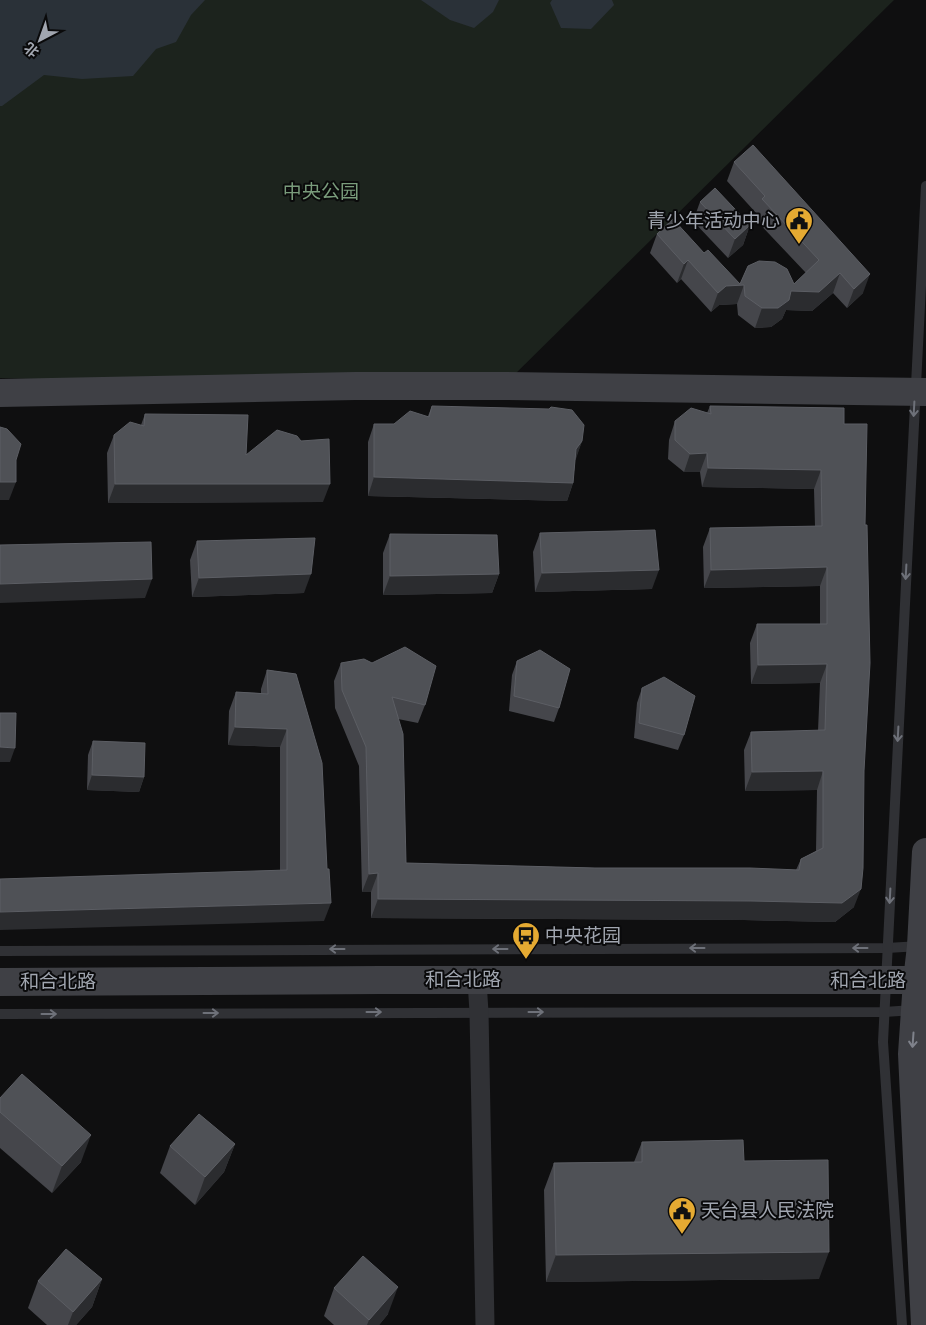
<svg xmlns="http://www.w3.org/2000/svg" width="926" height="1325" font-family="'Sofia Sans Condensed','Noto Sans SC',sans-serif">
<rect width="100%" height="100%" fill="#0f0f10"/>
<polygon fill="#1c231d" points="0,0 894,0 503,386 355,386 0,378"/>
<g fill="#2a3138">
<polygon points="0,0 205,0 191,15 176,42 156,49 133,76 82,79 44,75 2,106 0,106"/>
<polygon points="421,0 499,0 493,12 474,28 450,20"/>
<polygon points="552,0 612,0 614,5 591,29 561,28 550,3"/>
</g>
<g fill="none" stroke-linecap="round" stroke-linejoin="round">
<g stroke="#303135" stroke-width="10">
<polyline points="0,951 887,948 920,946"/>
<polyline points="0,1014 884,1012 914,1010"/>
<polyline points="902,1325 883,1042 926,186"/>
</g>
<polyline stroke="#303135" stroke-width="19" points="477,981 479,1012 485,1325"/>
<g stroke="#3f4045" stroke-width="28">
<polyline points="0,393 355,386 503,386 926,392"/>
<polyline points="0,982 381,980 926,980"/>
<polyline points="925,1325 912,1054 917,981 921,946 926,852"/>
</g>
</g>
<g fill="#45464b">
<polygon points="734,162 863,293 847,308 833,293 812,311 786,310 782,319 771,327 755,328 738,315 737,304 719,305 711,312 681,279 677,283 650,253 657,234 704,253 740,284 794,284 806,273 755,219 757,214 727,181"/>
<polygon points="700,202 750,225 743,245 728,258 693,221"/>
<polygon points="432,406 582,441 575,460 573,483 567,501 368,496 368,442 374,424 394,424 428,416"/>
<polygon points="710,406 844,424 854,907 835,922 744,920 371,918 371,892 362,892 359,766 335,708 334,681 341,663 425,705 418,723 398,719 406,863 595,868 796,870 801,859 816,851 817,790 745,791 744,750 751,732 818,731 820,683 751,684 750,643 757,624 820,624 820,586 704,588 703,547 710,528 815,526 814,489 702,487 700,472 684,472 668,459 669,440 675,421 707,413"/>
<polygon points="145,414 246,455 323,502 108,503 107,453 114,435 141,425"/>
<polygon points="540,533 652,589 535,592 533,552"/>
<polygon points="390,534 499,574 492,593 383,595 383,553"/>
<polygon points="197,541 304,593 192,597 190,560"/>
<polygon points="517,661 559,708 554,722 509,711 512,675"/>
<polygon points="267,670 296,674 324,921 280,870 280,747 228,745 229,711 236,692 261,693 261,689"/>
<polygon points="642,688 684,735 678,750 634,738 637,703"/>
<polygon points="93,741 144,777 139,792 87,790 88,755"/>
<polygon points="0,1098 81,1162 52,1193 0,1148"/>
<polygon points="642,1142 744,1161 819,1279 546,1282 544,1190 554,1163 634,1162"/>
<polygon points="235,1144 224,1172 195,1205 160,1173 170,1146"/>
<polygon points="102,1279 92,1307 76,1325 47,1325 28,1308 38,1281"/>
<polygon points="334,1288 388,1314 379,1325 334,1325 324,1316"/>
</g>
<g fill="#2b2c2f">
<polygon points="750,225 743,245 728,258 735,239"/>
<polygon points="688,260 681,279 677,283 684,264"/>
<polygon points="840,273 833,293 812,311 786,310 782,319 771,327 755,328 762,308 791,291"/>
<polygon points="870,274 863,293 847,308 854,289"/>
<polygon points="744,285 737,304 719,305 711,312 718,293 726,286"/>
<polygon points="582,441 576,459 569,467 576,449"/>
<polygon points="707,453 700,472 684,472 690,454"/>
<polygon points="708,468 821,470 814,489 702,487"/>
<polygon points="374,477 573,483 567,501 368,496"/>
<polygon points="0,482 16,482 9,500 0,500"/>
<polygon points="115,484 330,484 323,502 108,503"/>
<polygon points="827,567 820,586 704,588 711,570"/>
<polygon points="659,570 652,589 535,592 542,573"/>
<polygon points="311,574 304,593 192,597 199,578"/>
<polygon points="499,574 492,593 383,595 390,576"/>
<polygon points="152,579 145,598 0,603 0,584"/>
<polygon points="827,664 820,683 751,684 758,665"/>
<polygon points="235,727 287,729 280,747 228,745"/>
<polygon points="0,747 15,748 10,762 0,762"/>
<polygon points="823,771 817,790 745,791 752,772"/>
<polygon points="92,775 144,777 139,792 87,790"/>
<polygon points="378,873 371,892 362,892 369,874"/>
<polygon points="861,889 854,907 835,922 744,920 371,918 378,899"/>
<polygon points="331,903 324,921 0,930 0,912"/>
<polygon points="91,1135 81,1162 52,1193 62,1166"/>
<polygon points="235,1144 224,1172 195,1205 205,1177"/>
<polygon points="829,1252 819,1279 546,1282 556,1255"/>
<polygon points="102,1279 92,1307 76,1325 68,1325 73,1312"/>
<polygon points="398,1287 388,1314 379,1325 367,1325 369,1320"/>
</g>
<g fill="#4f5156" stroke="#5c5e64">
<polygon points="753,145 870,274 854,289 840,273 819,292 791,291 789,300 778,308 762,308 745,296 744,285 726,286 718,293 688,260 684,264 657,234 673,219 704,253 708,250 740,284 748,266 759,261 775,262 787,269 794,284 819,260 762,199 765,196 734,162"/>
<polygon points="715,188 750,225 735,239 700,202"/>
<polygon points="432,406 549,409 551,407 572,410 584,425 582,441 576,449 573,483 374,477 374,424 394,424 410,411 429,417"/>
<polygon points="710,406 844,408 844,424 867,424 865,525 867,525 870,663 864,771 863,868 861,889 842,903 751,901 378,899 378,873 369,874 366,747 342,690 341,663 364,659 372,663 405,647 436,666 425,705 392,697 403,734 406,863 595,868 750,868 799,870 801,859 823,848 823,771 752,772 751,732 825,730 827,664 758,665 757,624 827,624 827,567 711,570 710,528 822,526 821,470 708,468 707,453 690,454 675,440 675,421 691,408 711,414"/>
<polygon points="145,414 248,415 246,455 277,430 297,436 301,441 329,439 330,484 115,484 114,435 130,422 144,426"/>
<polygon points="0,427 7,429 21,444 16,460 16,482 0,482"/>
<polygon points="655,530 659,570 542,573 540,533"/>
<polygon points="390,534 497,535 499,574 390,576"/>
<polygon points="315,538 311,574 199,578 197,541"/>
<polygon points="151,542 152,579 0,584 0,545"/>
<polygon points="540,650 570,669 559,708 514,696 517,661"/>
<polygon points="267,670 296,674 322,763 327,869 329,869 331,903 0,912 0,879 287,870 287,729 235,727 236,692 268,694"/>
<polygon points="664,677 695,696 684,735 639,723 642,688"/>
<polygon points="0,713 16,713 15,748 0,747"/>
<polygon points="93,741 145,743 144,777 92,775"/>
<polygon points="22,1074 91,1135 62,1166 0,1112 0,1098"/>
<polygon points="199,1114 235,1144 205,1177 170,1146"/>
<polygon points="743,1140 744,1161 828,1160 829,1252 556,1255 554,1163 642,1162 642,1142"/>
<polygon points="66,1249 102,1279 73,1312 38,1281"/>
<polygon points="363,1256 398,1287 369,1320 334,1288"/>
</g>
<defs><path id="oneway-shaft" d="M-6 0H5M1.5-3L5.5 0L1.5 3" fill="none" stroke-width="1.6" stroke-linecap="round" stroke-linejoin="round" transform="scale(1.25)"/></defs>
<g stroke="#6e7179">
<use href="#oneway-shaft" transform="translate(914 409) rotate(93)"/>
<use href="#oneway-shaft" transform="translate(906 572) rotate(93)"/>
<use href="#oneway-shaft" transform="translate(898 734) rotate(93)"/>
<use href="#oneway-shaft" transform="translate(890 896) rotate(93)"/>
<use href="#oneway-shaft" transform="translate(697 948) rotate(180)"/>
<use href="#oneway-shaft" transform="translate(860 948) rotate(180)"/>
<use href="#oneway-shaft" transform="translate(337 949) rotate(180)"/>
<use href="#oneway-shaft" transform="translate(500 949) rotate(180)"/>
<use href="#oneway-shaft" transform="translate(374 1012)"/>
<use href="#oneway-shaft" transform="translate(536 1012)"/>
<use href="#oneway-shaft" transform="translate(211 1013)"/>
<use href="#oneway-shaft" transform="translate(49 1014)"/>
</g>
<use stroke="#7f828b" href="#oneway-shaft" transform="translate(913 1040) rotate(94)"/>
<defs>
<symbol id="civic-pin" viewBox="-11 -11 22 30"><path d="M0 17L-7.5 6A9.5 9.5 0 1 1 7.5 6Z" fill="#e5aa32" stroke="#0a0a0b"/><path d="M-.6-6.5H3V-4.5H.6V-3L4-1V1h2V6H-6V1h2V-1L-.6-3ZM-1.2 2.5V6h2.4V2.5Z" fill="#111"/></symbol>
<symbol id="bus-pin" viewBox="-11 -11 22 30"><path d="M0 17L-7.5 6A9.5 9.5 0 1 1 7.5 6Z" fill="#e5aa32" stroke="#0a0a0b"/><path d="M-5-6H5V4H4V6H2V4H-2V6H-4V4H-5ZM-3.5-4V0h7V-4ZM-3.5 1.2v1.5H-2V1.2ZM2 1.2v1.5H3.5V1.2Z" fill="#111"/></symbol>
</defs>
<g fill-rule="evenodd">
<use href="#civic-pin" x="783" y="205" width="32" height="43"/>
<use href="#bus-pin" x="510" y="920" width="32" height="43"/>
<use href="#civic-pin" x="666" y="1195" width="32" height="43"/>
</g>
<g text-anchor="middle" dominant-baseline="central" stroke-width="4" stroke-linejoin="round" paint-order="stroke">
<g font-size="19" fill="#799b7b" stroke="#0a0a0b">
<text x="321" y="192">中央公园</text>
</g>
<g font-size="19" fill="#a1a6b0" stroke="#0a0a0b" text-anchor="start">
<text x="780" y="221" text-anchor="end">青少年活动中心</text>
<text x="545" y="936">中央花园</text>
<text x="701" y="1211">天台县人民法院</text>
</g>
<g font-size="19" fill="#a1a6b0" stroke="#0a0a0b">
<text x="463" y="980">和合北路</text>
<text x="868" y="981">和合北路</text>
<text x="58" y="982">和合北路</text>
</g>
</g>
<g transform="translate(40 40) rotate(221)" stroke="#0a0a0b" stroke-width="4" paint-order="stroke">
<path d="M0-4L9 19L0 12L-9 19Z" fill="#a1a6b0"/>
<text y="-8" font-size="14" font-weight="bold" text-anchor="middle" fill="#a1a6b0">北</text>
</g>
</svg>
